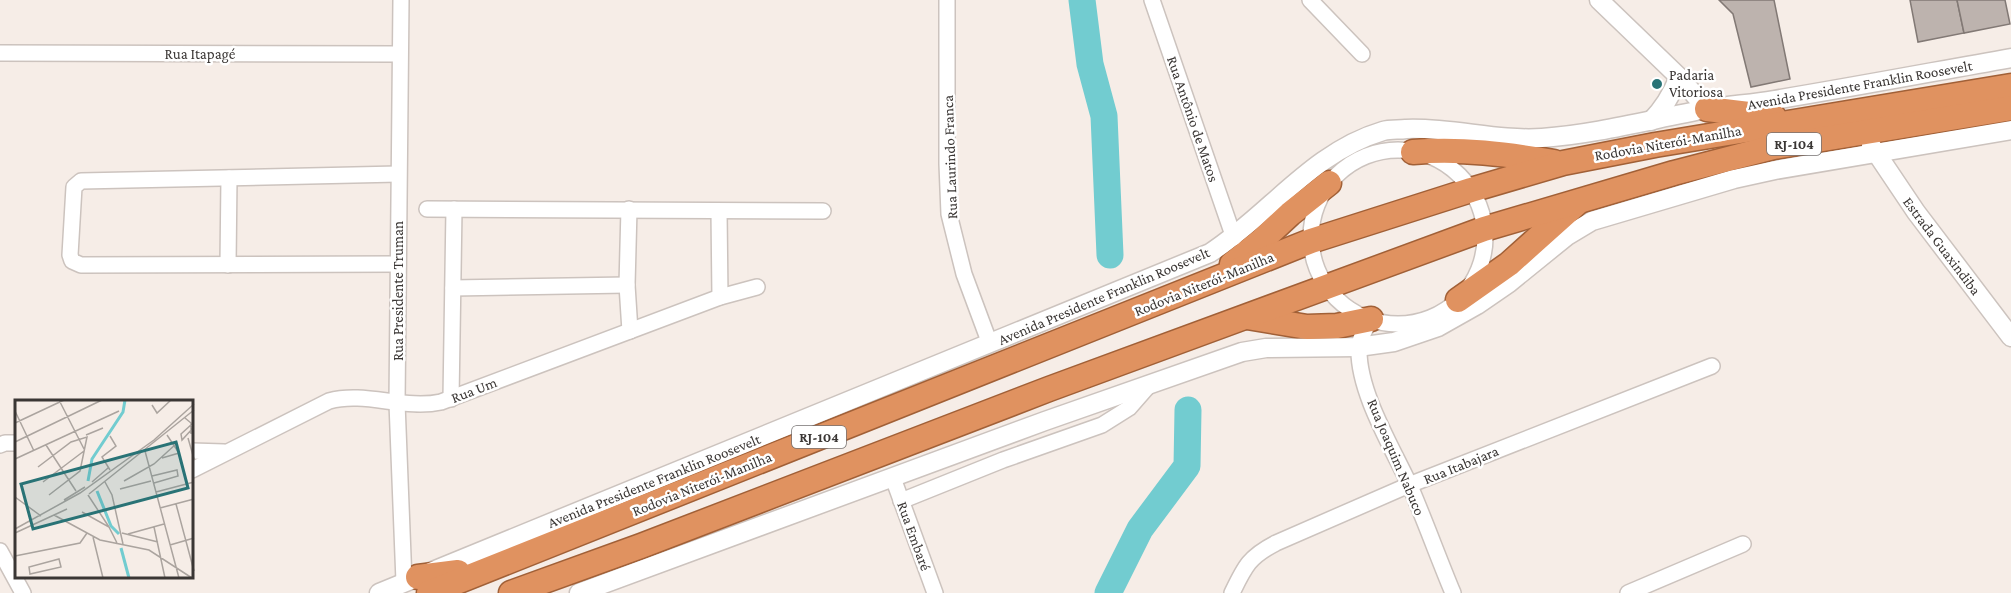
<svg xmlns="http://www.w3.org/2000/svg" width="2011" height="593" font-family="'Crimson Pro',serif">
<rect width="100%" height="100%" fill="#f6ede7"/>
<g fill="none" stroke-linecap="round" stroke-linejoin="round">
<g stroke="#72ccd0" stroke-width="27">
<polyline points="1082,0 1090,64 1104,116 1110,255"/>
<polyline points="1108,593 1140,529 1187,466 1188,410"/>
</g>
</g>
<g fill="#bdb3ae" stroke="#827975" stroke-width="1.5">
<polygon points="1719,0 1774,0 1790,79 1751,87 1733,14"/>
<polygon points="1910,0 1957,0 1964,33 1918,42"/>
<polygon points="1957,0 2005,0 2010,24 1964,33"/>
</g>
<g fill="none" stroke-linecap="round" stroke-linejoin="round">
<defs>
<g id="minor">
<polyline points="401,0 397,403 404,582"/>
<polyline points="947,0 947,164 949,214 964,274 990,344"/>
<polyline points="1152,0 1234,238"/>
<polyline points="1310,0 1362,54"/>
<polyline points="0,53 399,54"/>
<circle cx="1398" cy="237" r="87"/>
<polyline points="427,209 823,211"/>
<polyline points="629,209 627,285 630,331"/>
<polyline points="719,211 720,297"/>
<polyline points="398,264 81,265 72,261 70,255 74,187 81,181 398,174"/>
<polyline points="228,265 229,178"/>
<polyline points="453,288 627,285"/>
<path d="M 1371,319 C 1366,328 1359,338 1359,349 C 1358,392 1392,447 1410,486 C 1425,521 1438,557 1453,593"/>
<polyline points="451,399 454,209"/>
<polyline points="0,445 5,443 16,443"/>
<polyline points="192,451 224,452"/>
<path d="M 192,470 L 329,401 C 365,391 404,410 441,402 L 720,297 L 757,287"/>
<polyline points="893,478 935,593"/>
<polyline points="901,501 1003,460 1102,425 1129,408 1150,384"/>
<polyline points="0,551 23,593"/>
<path d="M 1232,593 C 1245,566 1249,557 1276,543 L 1409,485 L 1712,366"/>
<polyline points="1628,593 1743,544"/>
</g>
<g id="tertiary">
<polyline points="1599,0 1679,77 1707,109"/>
<path d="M 1651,121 C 1664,108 1672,94 1679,77"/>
<polyline points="1871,145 1916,212 2011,337"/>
<path d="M 379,593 L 1210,253 C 1270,214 1312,152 1383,131 C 1390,129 1399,130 1406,129 C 1452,127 1496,141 1542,138 C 1598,134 1652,119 1707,109 C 1729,105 1752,104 1774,100 C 1853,87 1932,72 2011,58"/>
<polyline points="579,593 1045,421 1242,352 1266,348 1358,347 1394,342 1438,327 1477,305 1509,283 1567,236 1592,221 1734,179 1775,170 2011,130"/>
</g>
<g id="trunk">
<polyline points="1707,109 1774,117"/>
<path d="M 1413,152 C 1461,148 1507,154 1554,162"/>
<polyline points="1232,264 1262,240 1290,214 1329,183"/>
<polyline points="1458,300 1509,264 1577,203"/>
<polyline points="1247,317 1307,327 1337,326 1371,319"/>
<polyline points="418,577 458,572"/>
<polyline points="429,593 1311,241 1471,190 1563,163 1655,145 2011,86"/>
<polyline points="511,593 641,546 1049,389 1484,229 1674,173 1774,147 2011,108"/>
</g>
</defs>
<use href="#minor" stroke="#ccc3be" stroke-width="18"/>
<use href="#tertiary" stroke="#ccc3be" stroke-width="21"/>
<use href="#trunk" stroke="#a16037" stroke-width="27"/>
<use href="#minor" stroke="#fff" stroke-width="15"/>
<use href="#tertiary" stroke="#fff" stroke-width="18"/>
<use href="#trunk" stroke="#e09260" stroke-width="24"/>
</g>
<circle fill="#297376" stroke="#fff" stroke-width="2" cx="1657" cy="84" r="6"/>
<g text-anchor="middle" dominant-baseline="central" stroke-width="5" stroke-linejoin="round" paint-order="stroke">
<g fill="#fff" stroke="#757271" stroke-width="1.5">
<rect x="1767" y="133" width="54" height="22" rx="4.5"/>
<rect x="792" y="426" width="54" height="22" rx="4.5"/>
</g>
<g font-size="14" font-weight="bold" fill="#3a3634">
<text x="1794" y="144">RJ-104</text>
<text x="819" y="437">RJ-104</text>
</g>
<g font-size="15" fill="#3a3634" stroke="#fff">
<text x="200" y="54">Rua Itapagé</text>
<text transform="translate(1860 85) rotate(-10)">Avenida Presidente Franklin Roosevelt</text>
<text transform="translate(1193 119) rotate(71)">Rua Antônio de Matos</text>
<text transform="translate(1668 143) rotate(-10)">Rodovia Niterói-Manilha</text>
<text transform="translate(950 157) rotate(-92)">Rua Laurindo Franca</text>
<text transform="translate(1942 246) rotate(53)">Estrada Guaxindiba</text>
<text transform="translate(1204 284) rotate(-22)">Rodovia Niterói-Manilha</text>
<text transform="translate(398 291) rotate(-90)">Rua Presidente Truman</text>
<text transform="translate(1104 296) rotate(-23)">Avenida Presidente Franklin Roosevelt</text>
<text transform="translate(474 390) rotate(-21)">Rua Um</text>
<text transform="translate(1396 457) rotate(67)">Rua Joaquim Nabuco</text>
<text transform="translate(1461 465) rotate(-22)">Rua Itabajara</text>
<text transform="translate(654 481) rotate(-22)">Avenida Presidente Franklin Roosevelt</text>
<text transform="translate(702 484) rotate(-22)">Rodovia Niterói-Manilha</text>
<text transform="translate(914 536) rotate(70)">Rua Embaré</text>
</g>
<g font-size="15" fill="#3a3634" stroke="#fff" text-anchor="start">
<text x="1669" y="75">Padaria<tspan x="1669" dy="17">Vitoriosa</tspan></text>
</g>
</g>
<g transform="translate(15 400)">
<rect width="178" height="178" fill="#f6ede7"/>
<path fill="none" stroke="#72ccd0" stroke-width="3" d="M 73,81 L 77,59 L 108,12 L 110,0M 82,91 L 96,126 L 104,134M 106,148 L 114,178"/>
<path fill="none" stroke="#aba49f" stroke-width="1.5" d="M 44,0 L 69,49M 137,5 L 142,13 L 156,0M 0,11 L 19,51M 170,18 L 176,23 L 176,34M 0,23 L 49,0M 177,24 L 166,34 L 167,40 L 178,28M 71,35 L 88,28M 173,38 L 179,59M 0,42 L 87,0M 31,45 L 61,91M 130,51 L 164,178M 147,58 L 164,53 L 152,35M 0,59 L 104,11M 23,67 L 56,42 L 72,37 L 65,71 L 34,95M 95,70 L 87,57 L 101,46 L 95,36M 137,76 L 162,70 L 163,76 L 139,83M 109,81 L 139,64 L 161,44M 28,82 L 69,51M 77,82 L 93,68M 90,82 L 97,95 L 108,144M 105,89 L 136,81M 141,92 L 179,82M 74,94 L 179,10M 73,95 L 94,127M 0,97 L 26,116M 49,100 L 70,87M 161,104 L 179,171M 145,108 L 179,99M 67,112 L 94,127 L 102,143M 39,115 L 85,140 L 134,150 L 177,178M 139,127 L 150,178M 0,129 L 65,93 L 139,40 L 179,4M 0,133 L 52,109M 107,133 L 143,142M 113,134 L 149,124M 78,137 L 88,178M 155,145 L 179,138M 0,156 L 65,143 L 72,133M 44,159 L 46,167 L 15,174 L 14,167 Z"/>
<path fill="#297376" fill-opacity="0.15" stroke="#297376" stroke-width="3" d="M 161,42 L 173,88 L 18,129 L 6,84 Z"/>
<rect width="178" height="178" fill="none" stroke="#3a3634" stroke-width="3"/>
</g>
</svg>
